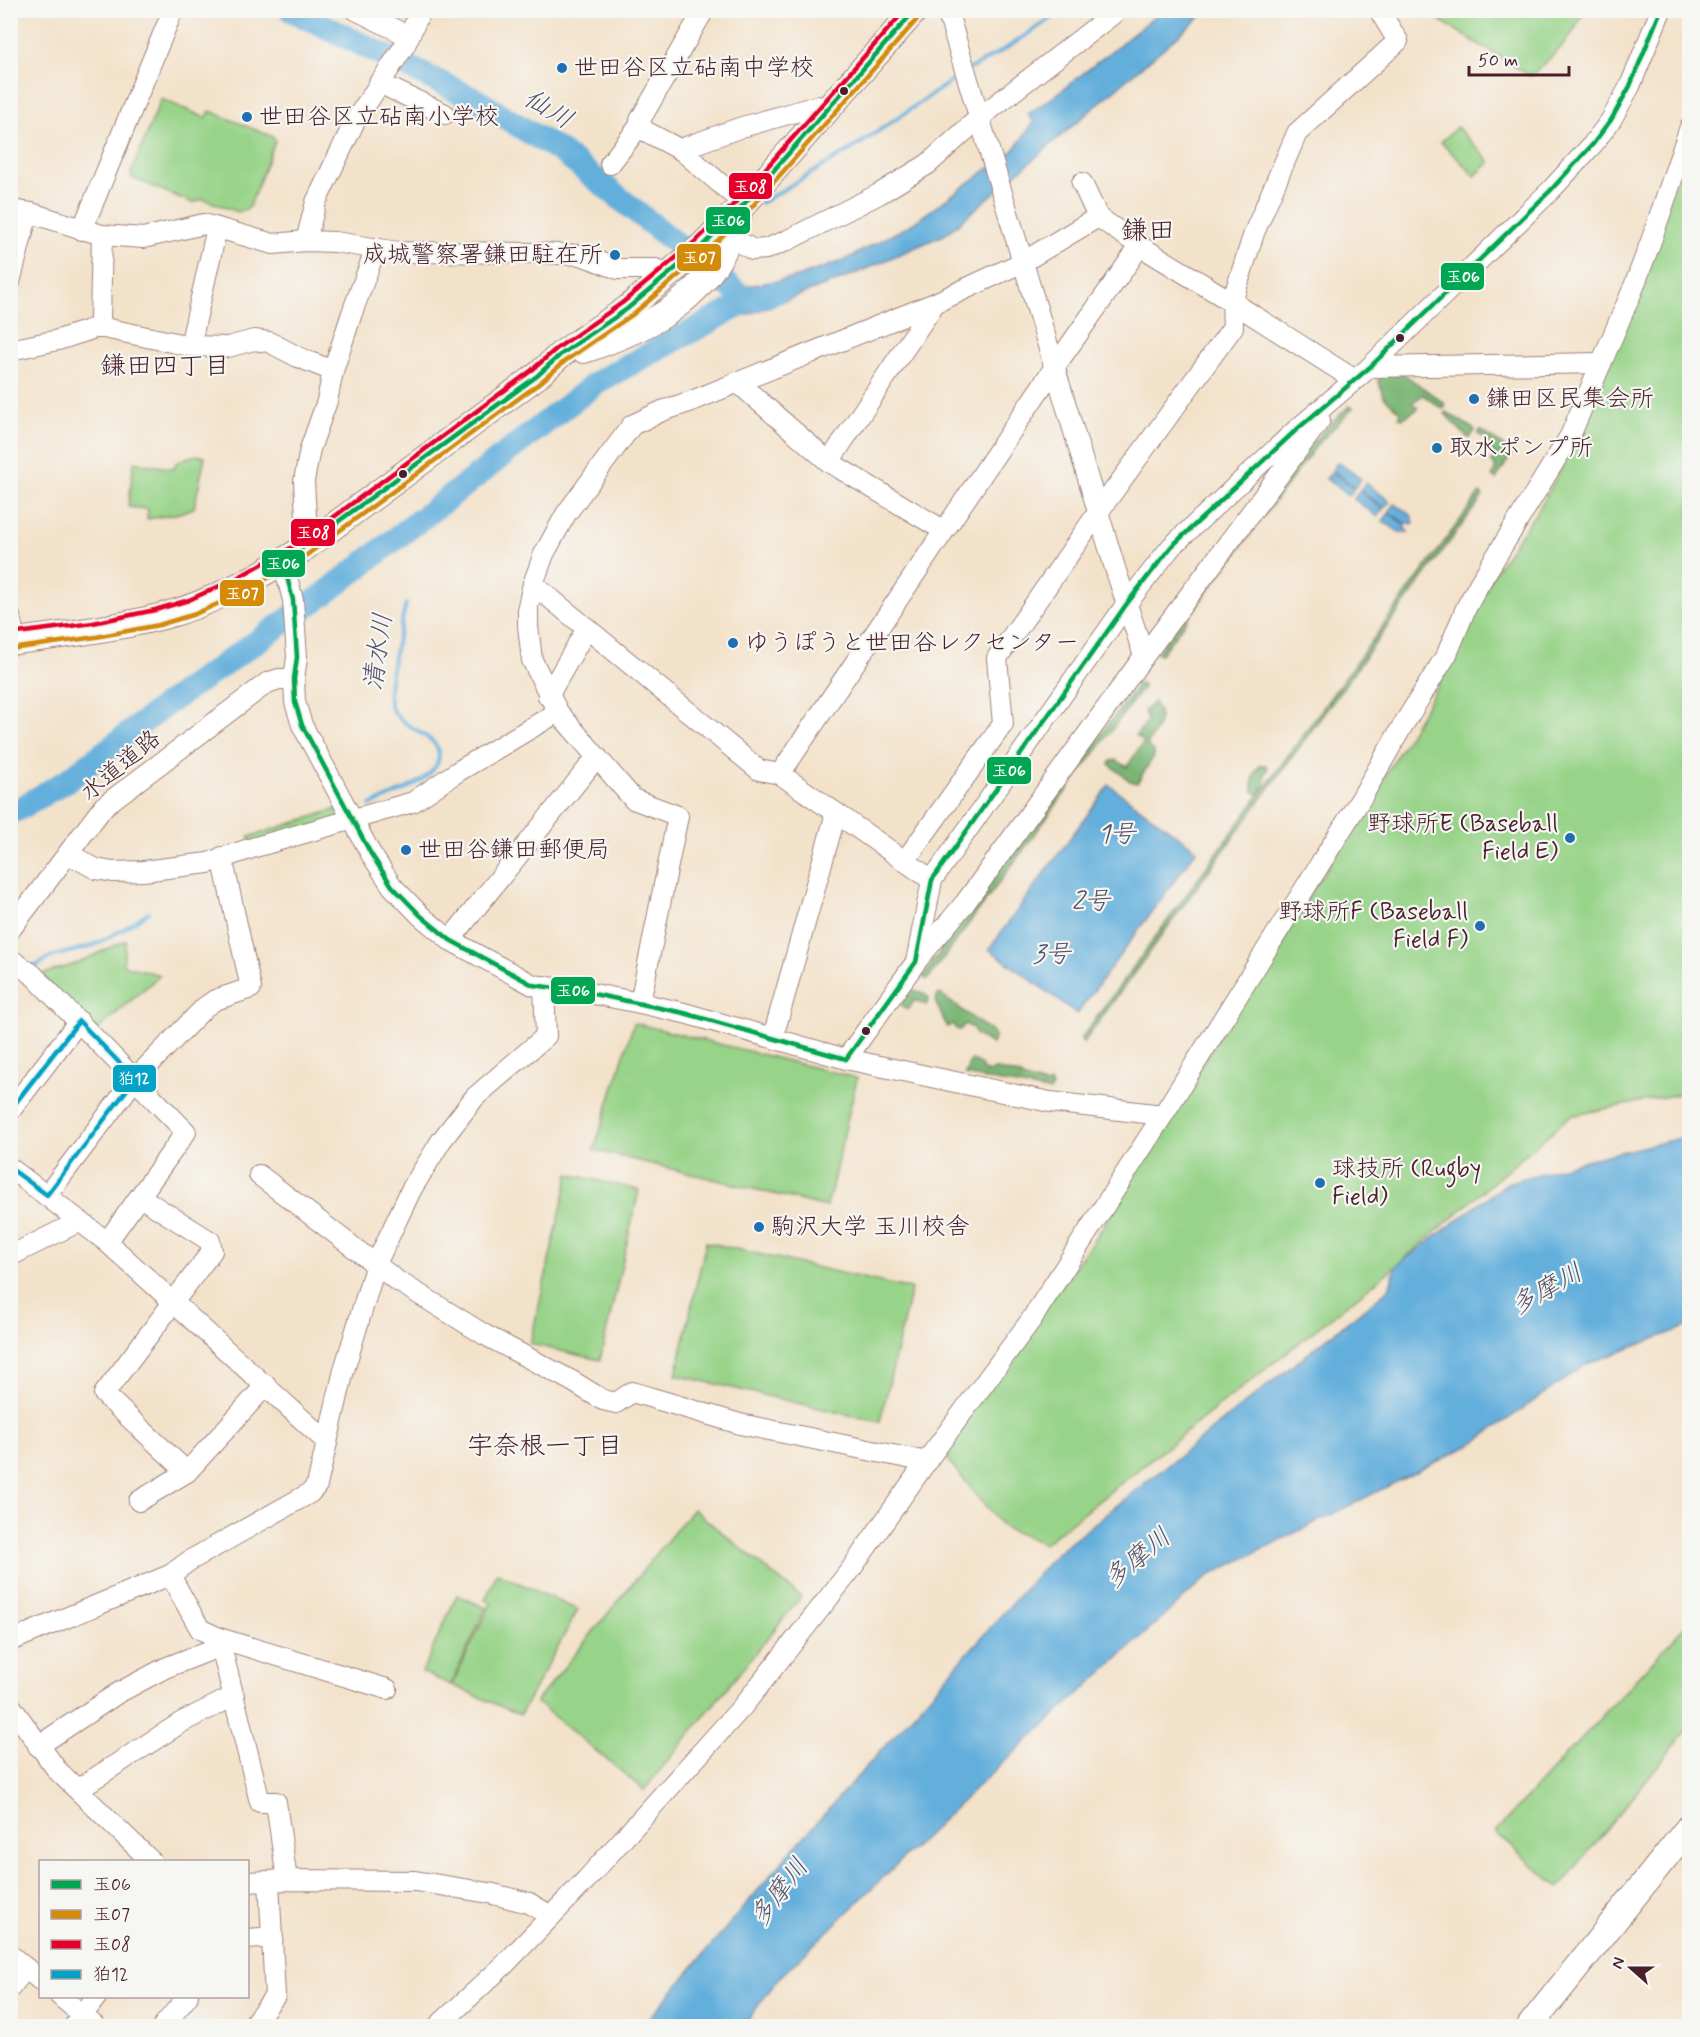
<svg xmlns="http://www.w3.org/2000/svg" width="1700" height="2037" font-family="Mynerve,'Klee One',sans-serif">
<rect width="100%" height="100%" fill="#f6f6f2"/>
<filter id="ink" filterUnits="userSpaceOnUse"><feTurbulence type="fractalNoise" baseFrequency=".0167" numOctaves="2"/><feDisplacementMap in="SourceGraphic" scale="12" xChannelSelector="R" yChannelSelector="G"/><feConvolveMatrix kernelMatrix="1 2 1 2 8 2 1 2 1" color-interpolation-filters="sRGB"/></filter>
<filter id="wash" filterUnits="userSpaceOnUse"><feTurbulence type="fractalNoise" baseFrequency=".008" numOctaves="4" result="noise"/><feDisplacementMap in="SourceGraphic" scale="24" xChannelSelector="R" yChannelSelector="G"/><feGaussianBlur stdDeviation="1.35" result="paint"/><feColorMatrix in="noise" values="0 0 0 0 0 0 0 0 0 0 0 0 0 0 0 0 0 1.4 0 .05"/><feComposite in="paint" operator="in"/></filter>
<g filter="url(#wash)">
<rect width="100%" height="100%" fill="#f3e2ca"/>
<g fill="#97d388" stroke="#70795a" stroke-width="1.5">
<path d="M 1425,11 L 1584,11 C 1573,39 1552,57 1530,76 Z"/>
<polygon points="161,99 206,118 210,111 273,137 275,141 249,208 238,212 203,199 193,203 132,178 131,173"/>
<polygon points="1457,127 1490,162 1475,176 1441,142"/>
<polygon points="1689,145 1689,1092 1570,1116 1396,1266 1044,1544 1003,1527 942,1453 1103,1227 1150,1145 1378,788 1443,677 1495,571 1540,507 1582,431"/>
<polygon points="197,455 205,457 194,508 176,514 147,519 148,509 128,507 134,462 174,469 175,464 186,458"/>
<polygon points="343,807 351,821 254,847 249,837"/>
<polygon points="126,940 123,965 160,975 96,1031 40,975 75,964"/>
<polygon points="634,1023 857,1078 827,1207 594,1150"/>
<polygon points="569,1174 639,1190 600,1360 530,1344"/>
<polygon points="706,1242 911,1289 880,1422 676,1375"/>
<polygon points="693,1509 801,1597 644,1790 536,1702"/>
<polygon points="497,1573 578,1610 520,1715 452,1685 491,1603 485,1600"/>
<polygon points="457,1595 486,1608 451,1685 422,1672"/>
<polygon points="1689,1622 1689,1727 1559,1888 1495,1832"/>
</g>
<g fill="#79b574" stroke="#626a50" stroke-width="1.5">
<polygon points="1401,372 1444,403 1445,407 1443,409 1423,395 1412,403 1418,408 1417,410 1403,418 1399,417 1400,412 1384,397 1378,380 1381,376"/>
<polygon points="1349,406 1353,408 1351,410 1316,446 1161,654 1158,654 1157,652 1309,445"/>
<polygon points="1446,412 1472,428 1475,430 1470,438 1467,437 1447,416 1445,413"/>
<polygon points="1480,431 1482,431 1512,452 1512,454 1496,479 1492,477 1496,467 1491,462 1495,455 1487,448 1489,442 1478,434"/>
<polygon points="1480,493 1483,496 1083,1043 1081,1039 1083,1036"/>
<polygon points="1138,684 1142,684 1143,687 1141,690 928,979 925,979 923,976 943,947"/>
<path d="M 1154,702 C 1167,721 1155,728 1147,746 L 1154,751 L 1154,756 L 1137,783 L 1130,781 L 1109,764 L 1111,761 L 1116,760 L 1127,767 L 1144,741 L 1136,736 L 1147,721 L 1144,711 Z"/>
<path d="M 1261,765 L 1266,765 L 1268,769 L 1265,774 L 1264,786 L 1258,795 L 1253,791 C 1253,781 1252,773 1261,765 Z"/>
<polygon points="909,990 922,992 929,998 926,1005 915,1000 907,1010 901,1004"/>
<polygon points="940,994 993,1033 995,1039 992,1044 976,1035 973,1028 965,1024 960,1030 956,1029 953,1024 947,1027 936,1003 937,996"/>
<polygon points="972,1060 980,1064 984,1071 990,1073 994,1069 1020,1075 1022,1078 1046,1085 1050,1083 1052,1086 1051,1091 1048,1091 965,1075 969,1063"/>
</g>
<g fill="#64afdc" stroke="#576784" stroke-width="1.5">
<polygon points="1162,11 1207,11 946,234 845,278 747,315 740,287 794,278 845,260 912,224 1014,150 1034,122 1028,114 1052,98"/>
<polygon points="1338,462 1361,479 1355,487 1332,470"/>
<polygon points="1332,472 1354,488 1349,496 1326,479"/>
<polygon points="1366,483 1390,501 1384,508 1360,490"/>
<polygon points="1359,491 1383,509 1378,517 1354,499"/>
<polygon points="1395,504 1411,515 1414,524 1405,523 1389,512"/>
<polygon points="1389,513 1404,524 1408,533 1399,532 1383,521"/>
<polygon points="1109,785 1197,850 1077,1014 989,949"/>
<polygon points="1689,1136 1689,1326 1587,1364 1472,1444 1207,1577 981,1783 779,1978 743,2026 643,2026 786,1857 1056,1554 1389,1289 1396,1266 1507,1183 1590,1159"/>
</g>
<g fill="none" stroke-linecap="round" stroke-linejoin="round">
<g stroke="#64afdc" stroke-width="4">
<polyline points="970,69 1007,48 1063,10"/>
<polyline points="761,203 855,147 959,76"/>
<path d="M 370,805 C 388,797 451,776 437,747 C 433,739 423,735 416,730 C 406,724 393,716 390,704 C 385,684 401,626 406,604"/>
<polyline points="33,968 50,957 92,946 122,930 149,912"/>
</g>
<g stroke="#64afdc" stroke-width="24">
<polyline points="291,10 478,101 563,153 748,301"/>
<polyline points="10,812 19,809 68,780 167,704 323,595 599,381 748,301 775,293"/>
</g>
</g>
</g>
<g filter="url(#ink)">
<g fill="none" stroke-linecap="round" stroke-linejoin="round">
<defs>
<g id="minor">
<polyline points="356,10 408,36"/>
<polyline points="947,10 1115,568 1144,656"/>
<polyline points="379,83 445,114"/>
<polyline points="640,125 645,131 681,150 744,204"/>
<polyline points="681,150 686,147 742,127 817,106 824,111"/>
<polyline points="610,164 640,125 640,120 704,10"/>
<polyline points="1082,183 1098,217 1140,246 1232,302 1355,380"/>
<polyline points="10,210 31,213 102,235 143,238 204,224 273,244 306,241 335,242 398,252 537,253 581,255 618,269 656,269 665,277"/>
<polyline points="82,230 173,10"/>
<polyline points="102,235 100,320 104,328"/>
<polyline points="729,236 753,250 766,249 786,241 879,194 928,164 979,118 1118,10"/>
<polyline points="306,241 316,202 355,121 405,45 421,10"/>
<polyline points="10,282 25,224 31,213"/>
<polyline points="190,346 217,228"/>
<polyline points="10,350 58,340 95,328 104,328 190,346 228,347 254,340 269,342 298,357 333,371"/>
<polyline points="1370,367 1601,363"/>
<polyline points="737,382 829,462 943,530"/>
<polyline points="829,462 935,303"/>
<polyline points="312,542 307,534 304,481 310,449 327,401 333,371 352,313 376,248"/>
<polyline points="283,562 293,600 297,657 294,679 295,702 302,725 371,854 392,886 421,916 450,940 533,985 584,992 640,1003 684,1013 846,1059 1050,1102 1163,1115"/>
<polyline points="533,584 759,770 780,774 932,880"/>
<polyline points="10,616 15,642"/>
<polyline points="548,696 587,628"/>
<polyline points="780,774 1056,365 1140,246"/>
<polyline points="69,854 96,869 113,872 143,871 208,863 252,848 413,802 457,772 558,712"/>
<polyline points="905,861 1003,724 997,658 1099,511 1233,327 1232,302 1254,233 1297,133 1398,41 1379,10"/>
<polyline points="10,930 104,806 267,683 279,679 294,679"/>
<polyline points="450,940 597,757"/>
<polyline points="10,959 32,974 186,1132 107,1242"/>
<polyline points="918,959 965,903 1144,656 1320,420"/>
<polyline points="640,1003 678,816 633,799 558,712 532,660 528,626 528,606 533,584 544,554 566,514 632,425 662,411 689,402 935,303 1023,262 1098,217"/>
<polyline points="773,1037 836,813"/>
<polyline points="846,1059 916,962 932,880 1128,602 1171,547 1295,431 1370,367 1550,191 1593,144 1611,120 1630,86 1661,10"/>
<polyline points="10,1111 79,1021"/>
<polyline points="10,1168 107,1242 327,1442"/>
<polyline points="259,1175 396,1280 485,1335 572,1381 603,1400 616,1403 632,1392 740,1424 927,1462"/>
<polyline points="47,1195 135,1079 205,1007 215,1000 251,988 222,857"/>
<polyline points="140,1197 210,1241 212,1251 104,1394 187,1472"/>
<polyline points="10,1256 80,1221"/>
<polyline points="139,1501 187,1472 266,1385"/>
<polyline points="170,1575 200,1629 219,1638 387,1689"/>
<polyline points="219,1638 260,1802 276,1802 287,1880"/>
<polyline points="10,1641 170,1575 189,1561 310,1493 317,1485 344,1370 376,1264 411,1190 441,1141 475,1097 546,1036 544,986"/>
<polyline points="10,1705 57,1770 152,1862"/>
<polyline points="38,1746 118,1693 165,1668 221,1646"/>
<polyline points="78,1789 182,1722 234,1696"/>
<polyline points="248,1882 287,1880 415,1881 489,1893 529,1903 551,1916"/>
<polyline points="248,1939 273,1937"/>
<polyline points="10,1955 40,1980"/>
<polyline points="10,1988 26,1968"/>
<polyline points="60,1996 95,2026"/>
<polyline points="74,2026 97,1996"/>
<polyline points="163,2026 188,1996"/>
<polyline points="252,2026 275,1996 269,1881"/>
<polyline points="438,2026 504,1965 586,1880 743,1706 849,1572 931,1455 1031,1320 1163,1115 1362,797 1400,730 1447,654 1466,608 1479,584 1570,436 1633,289 1651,241 1690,127"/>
</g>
<g id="major">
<path d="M 584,350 C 641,330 689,310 721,255 C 728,243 732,230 738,217"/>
<path d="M 10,642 C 66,634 124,628 177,612 C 216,600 266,572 300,551 L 537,376 L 560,355 L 627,309 L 702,246 L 744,204 L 915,10"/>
<polyline points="1530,2026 1690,1826"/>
</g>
</defs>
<use href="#minor" stroke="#9e807a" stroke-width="22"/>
<use href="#major" stroke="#9e807a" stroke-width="28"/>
<use href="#minor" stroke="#fff" stroke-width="20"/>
<use href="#major" stroke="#fff" stroke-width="26"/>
<defs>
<g id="bus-1">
<polyline points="846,1059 684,1013 584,992 533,985 450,940 421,916 392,886 371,854 302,725 295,702 294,679 297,657 293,600 283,562 537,376 560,355 627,309 702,246 744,204 915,10"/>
<polyline points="846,1059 916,962 932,880 1128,602 1171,547 1295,431 1370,367 1550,191 1593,144 1611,120 1630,86 1661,10"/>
</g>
<polyline id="bus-2" points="11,649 96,637 159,625 195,614 244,592 304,557 541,382 565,361 632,315 707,251 750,209 921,15"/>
<polyline id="bus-3" points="10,634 93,623 155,610 189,600 237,578 296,545 532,370 556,349 622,303 697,240 739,199 905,10"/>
<polyline id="bus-4" points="10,1110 79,1021 135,1079 47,1195 10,1168"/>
</defs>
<use href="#bus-1" stroke="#f6f6f2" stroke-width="9"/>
<use href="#bus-2" stroke="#f6f6f2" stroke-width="9"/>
<use href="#bus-3" stroke="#f6f6f2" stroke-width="9"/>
<use href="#bus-4" stroke="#f6f6f2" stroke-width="9"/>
<use href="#bus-1" stroke="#00a651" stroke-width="4.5"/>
<use href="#bus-2" stroke="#d48b09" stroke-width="4.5"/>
<use href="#bus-3" stroke="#e4002b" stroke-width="4.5"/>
<use href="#bus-4" stroke="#04a2c6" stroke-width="4.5"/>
</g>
</g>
<g fill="#1f6fb2" stroke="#f6f6f2" stroke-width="2">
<circle cx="562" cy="68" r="6"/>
<circle cx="247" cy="117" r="6"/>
<circle cx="615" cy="255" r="6"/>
<circle cx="1474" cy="399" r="6"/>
<circle cx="1437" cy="448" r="6"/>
<circle cx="733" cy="643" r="6"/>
<circle cx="1570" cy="838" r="6"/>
<circle cx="406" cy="850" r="6"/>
<circle cx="1480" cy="926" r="6"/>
<circle cx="1320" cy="1183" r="6"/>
<circle cx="759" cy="1227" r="6"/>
</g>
<g fill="#4a1f2b" stroke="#f6f6f2" stroke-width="2">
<circle cx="844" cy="91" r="5"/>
<circle cx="1400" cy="338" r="5"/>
<circle cx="403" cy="474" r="5"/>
<circle cx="866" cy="1031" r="5"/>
</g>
<g text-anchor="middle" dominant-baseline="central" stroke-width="4.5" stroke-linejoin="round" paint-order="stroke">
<g font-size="24" fill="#4a1f2b" stroke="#f6f6f2" text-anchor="start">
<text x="574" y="68">世田谷区立砧南中学校</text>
<text x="259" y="117">世田谷区立砧南小学校</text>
<text x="603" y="255" text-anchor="end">成城警察署鎌田駐在所</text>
<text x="1486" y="399">鎌田区民集会所</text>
<text x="1449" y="448">取水ポンプ所</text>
<text x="745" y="643">ゆうぽうと世田谷レクセンター</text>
<text x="1558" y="824" text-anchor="end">野球所E (Baseball<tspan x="1558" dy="28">Field E)</tspan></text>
<text x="418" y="850">世田谷鎌田郵便局</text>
<text x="1468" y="912" text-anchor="end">野球所F (Baseball<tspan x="1468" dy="28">Field F)</tspan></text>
<text x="1332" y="1169">球技所 (Rugby<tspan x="1332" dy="28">Field)</tspan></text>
<text x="771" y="1227">駒沢大学 玉川校舎</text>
</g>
<g font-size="24" fill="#4a1f2b" stroke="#f6f6f2">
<text transform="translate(121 766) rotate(-40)">水道道路</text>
</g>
<g font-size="26" font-style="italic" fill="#535169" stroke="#f6f6f2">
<text transform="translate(548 110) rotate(31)">仙川</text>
<text transform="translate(379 652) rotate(-82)">清水川</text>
<text x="1117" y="835">1号</text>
<text x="1091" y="902">2号</text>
<text x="1052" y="955">3号</text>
<text transform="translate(1547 1290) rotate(-29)">多摩川</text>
<text transform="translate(1138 1559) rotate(-40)">多摩川</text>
<text transform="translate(780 1893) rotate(-53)">多摩川</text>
</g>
<g font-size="26" fill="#4a1f2b" stroke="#f6f6f2">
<text x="165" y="367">鎌田四丁目</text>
<text x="545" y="1447">宇奈根一丁目</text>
</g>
<g font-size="27" fill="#4a1f2b" stroke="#f6f6f2">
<text x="1148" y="231">鎌田</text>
</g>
</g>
<g stroke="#f6f6f2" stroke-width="2">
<rect x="728" y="172" width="45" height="28" rx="6" fill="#e4002b"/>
<rect x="705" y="206" width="46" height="29" rx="6" fill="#00a651"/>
<rect x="676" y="243" width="46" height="29" rx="6" fill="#d48b09"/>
<rect x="1440" y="262" width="45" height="29" rx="6" fill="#00a651"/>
<rect x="290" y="518" width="46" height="29" rx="6" fill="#e4002b"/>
<rect x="261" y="549" width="45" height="29" rx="6" fill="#00a651"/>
<rect x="219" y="579" width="46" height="28" rx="6" fill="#d48b09"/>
<rect x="986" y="756" width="46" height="29" rx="6" fill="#00a651"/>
<rect x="550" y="976" width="46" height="29" rx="6" fill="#00a651"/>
<rect x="112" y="1064" width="45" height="29" rx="6" fill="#04a2c6"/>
</g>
<g font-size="16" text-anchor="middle" font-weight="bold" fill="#fff">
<text x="750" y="192">玉08</text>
<text x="728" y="226">玉06</text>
<text x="699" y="263">玉07</text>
<text x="1463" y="282">玉06</text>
<text x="313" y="538">玉08</text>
<text x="283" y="569">玉06</text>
<text x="242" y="599">玉07</text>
<text x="1009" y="776">玉06</text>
<text x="573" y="996">玉06</text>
<text x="134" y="1084">狛12</text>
</g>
<rect width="1700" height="2037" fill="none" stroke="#f6f6f2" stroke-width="36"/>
<rect x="39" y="1860" width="210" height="138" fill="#f6f6f2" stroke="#b1a0a2" stroke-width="1.5"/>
<rect x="51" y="1880" width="30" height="9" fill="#00a651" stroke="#b1a0a2" stroke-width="1.5"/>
<text x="93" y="1890" font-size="18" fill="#4a1f2b">玉06</text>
<rect x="51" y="1910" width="30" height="9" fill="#d48b09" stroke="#b1a0a2" stroke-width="1.5"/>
<text x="93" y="1920" font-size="18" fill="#4a1f2b">玉07</text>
<rect x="51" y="1940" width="30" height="9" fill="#e4002b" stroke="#b1a0a2" stroke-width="1.5"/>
<text x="93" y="1950" font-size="18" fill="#4a1f2b">玉08</text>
<rect x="51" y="1970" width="30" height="9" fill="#04a2c6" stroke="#b1a0a2" stroke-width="1.5"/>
<text x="93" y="1980" font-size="18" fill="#4a1f2b">狛12</text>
<g transform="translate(1631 1968) rotate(291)" stroke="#f6f6f2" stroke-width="4.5" paint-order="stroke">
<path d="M0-4.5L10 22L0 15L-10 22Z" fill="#4a1f2b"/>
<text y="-9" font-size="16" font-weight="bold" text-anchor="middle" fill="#4a1f2b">N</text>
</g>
<path d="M1469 66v9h100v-9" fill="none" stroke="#4a1f2b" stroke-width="3"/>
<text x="1478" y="66" font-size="18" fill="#4a1f2b" stroke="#f6f6f2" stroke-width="4.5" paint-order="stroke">50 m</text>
</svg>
